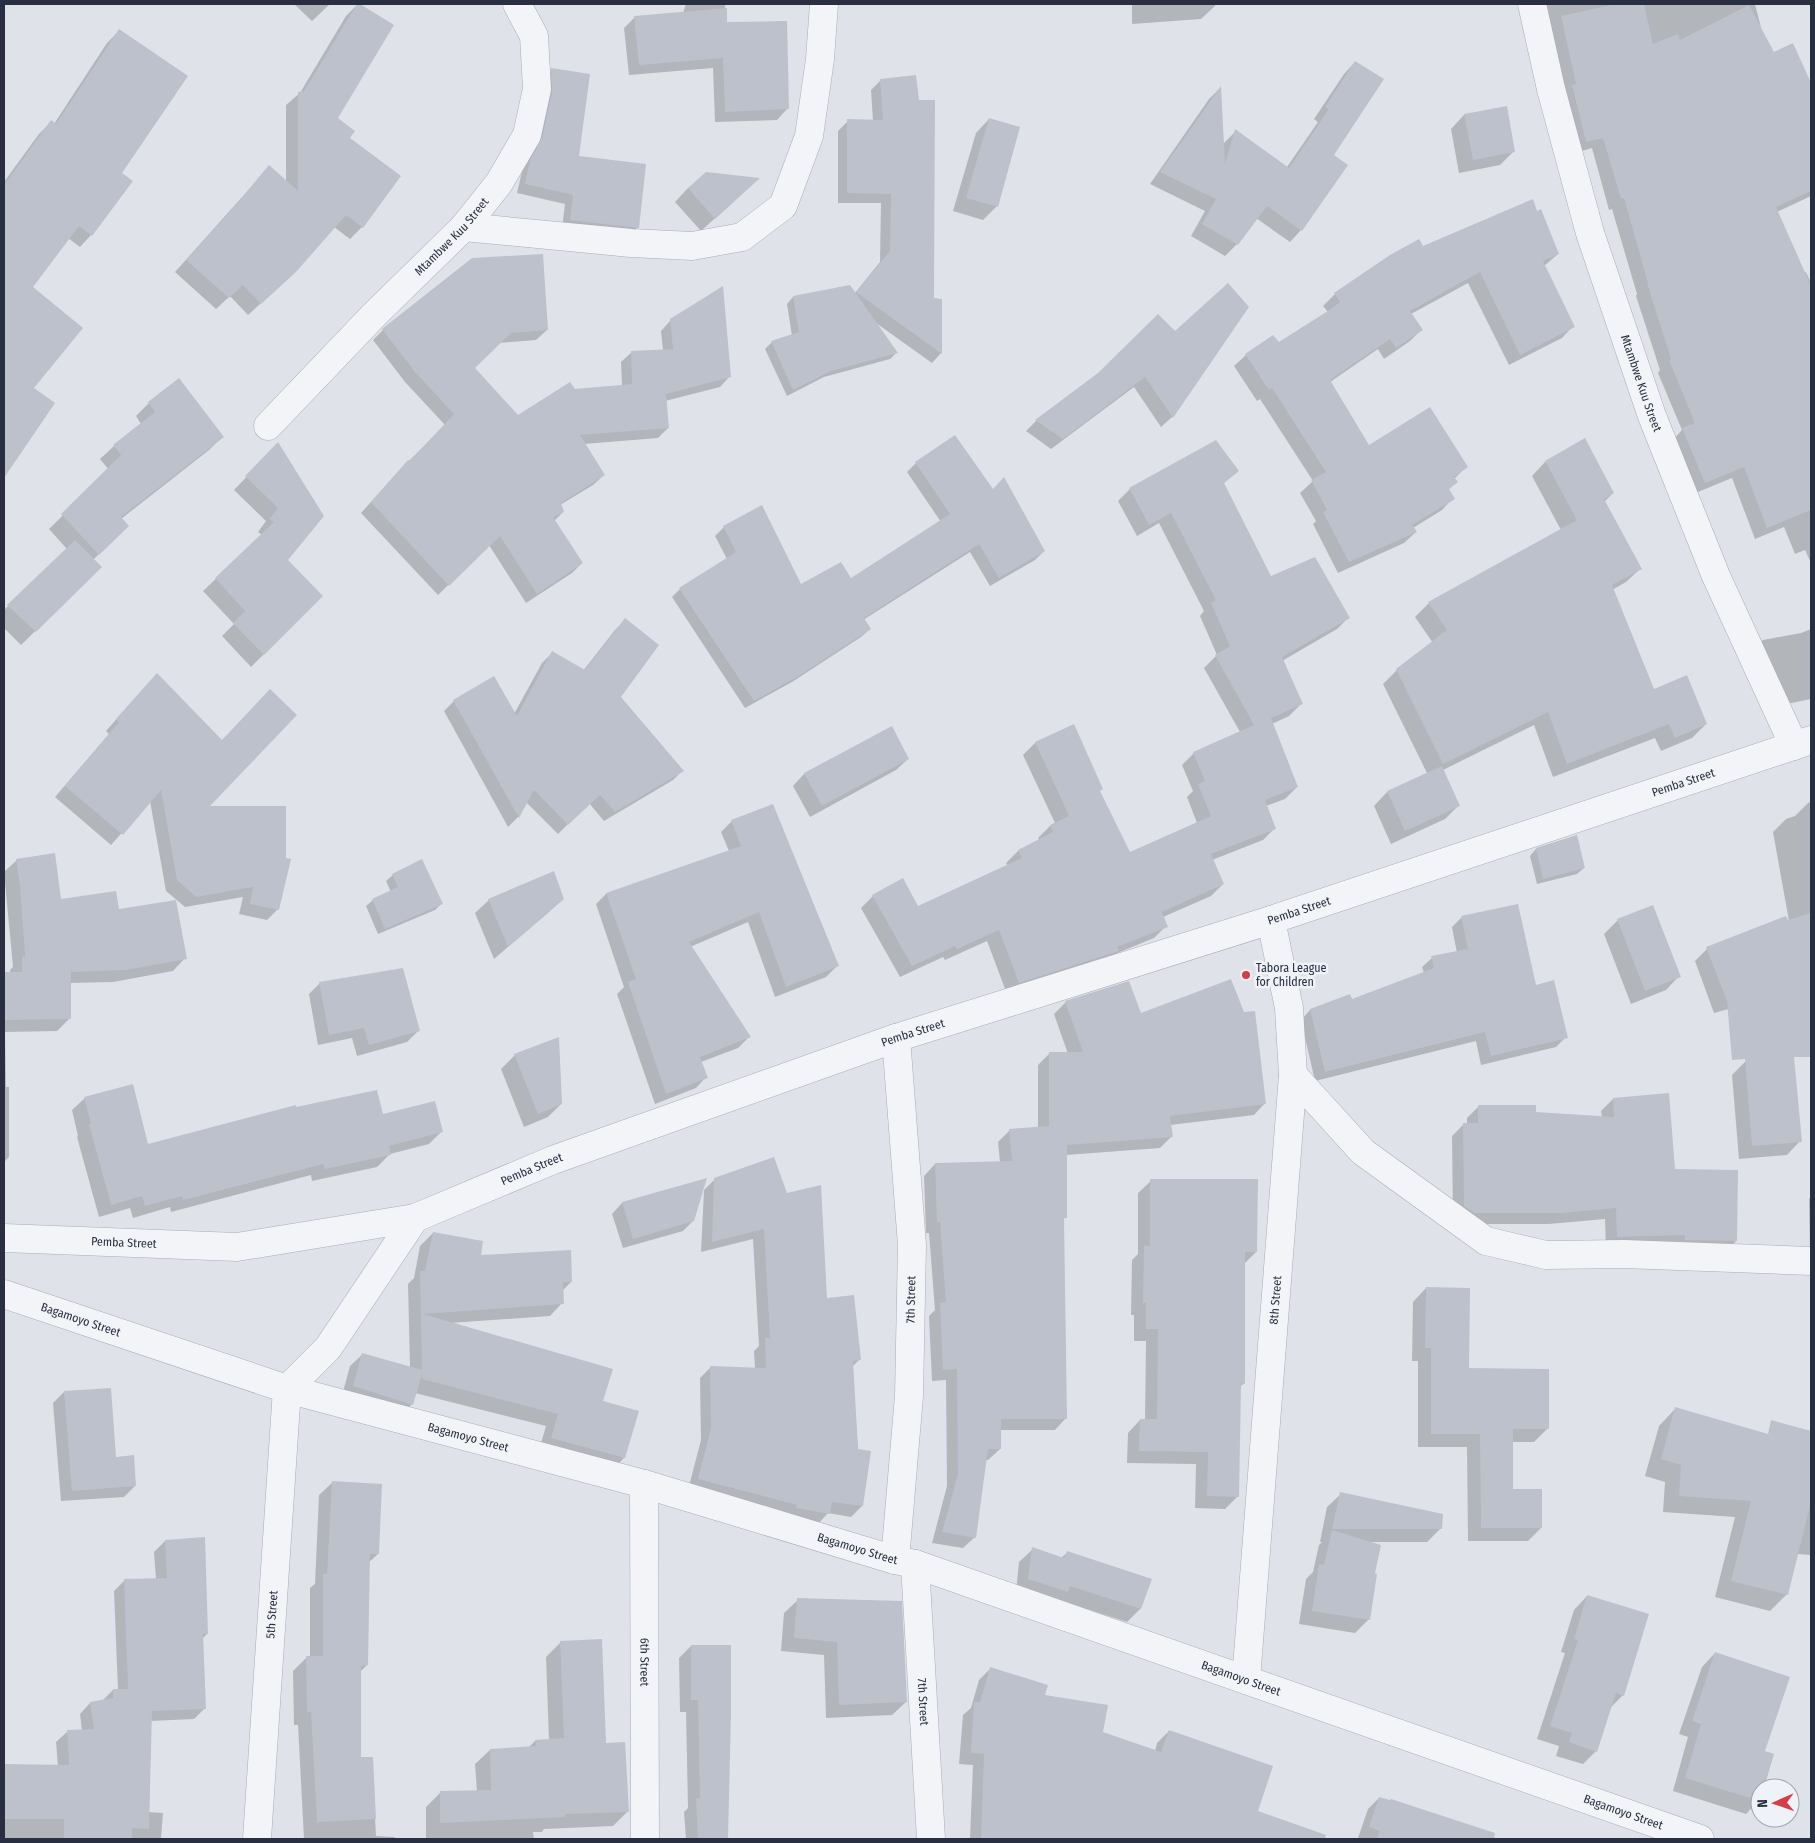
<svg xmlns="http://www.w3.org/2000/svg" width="1815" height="1843" font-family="'Fira Sans Condensed',sans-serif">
<rect width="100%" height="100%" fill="#dfe3e9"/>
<g fill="#0003">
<polygon points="294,4 330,4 312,21"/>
<polygon points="358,4 392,25 336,118 348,138 362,227 350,239 334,227 282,284 248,315 230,296 216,309 175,272 269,167 286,182 286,105 300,93 346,16"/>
<polygon points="686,4 725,4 726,23 787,109 777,120 715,122 713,68 629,75 624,28 635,17 683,13"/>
<polygon points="1132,4 1215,4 1215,6 1201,19 1132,24"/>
<polygon points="1544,4 1755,4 1768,55 1792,44 1811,86 1811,196 1777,212 1804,273 1806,272 1811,283 1811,330 1717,380 1725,399 1811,371 1811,563 1805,550 1795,554 1784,527 1755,539 1732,478 1693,494 1672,441 1682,430 1658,373 1660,370 1636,296 1637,294 1612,209 1609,210 1592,148 1575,153"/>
<polygon points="119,31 120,173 91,235 80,247 68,238 31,287 32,389 12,464 4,472 4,194 5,192 4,182 39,134 51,122 54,124 107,43"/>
<polygon points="1355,62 1333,156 1301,230 1290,242 1256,218 1237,244 1225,256 1191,236 1205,211 1150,184 1209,99 1219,89 1223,144 1236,131 1287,167 1318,122 1314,119 1344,74"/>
<polygon points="552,70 578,157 638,227 629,236 562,229 565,204 517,193 543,79"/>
<polygon points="881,80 932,299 941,353 932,363 876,323 896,353 890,359 824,377 787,396 765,349 771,343 792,336 787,304 793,297 850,287 855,293 880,262 881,203 838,203 838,131 848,121 873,121 871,90"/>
<polygon points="1506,107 1514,151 1500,165 1459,173 1451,129 1464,115"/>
<polygon points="989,119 997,206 983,220 953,211 976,133"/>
<polygon points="758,179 701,231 675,202 688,188"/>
<polygon points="1422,247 1558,254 1544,266 1573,326 1562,338 1509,365 1468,283 1411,314 1421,330 1410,341 1384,359 1378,349 1330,382 1369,446 1466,467 1454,479 1456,482 1448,490 1453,498 1442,510 1413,528 1416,532 1404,543 1338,573 1313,524 1316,521 1300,493 1313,481 1260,399 1257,401 1234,366 1246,355 1278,343 1328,312 1323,306 1335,294 1390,256"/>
<polygon points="1248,307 1172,417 1161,427 1134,387 1051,449 1026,431 1036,421 1175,333"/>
<polygon points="671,320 730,376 720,387 665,401 668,428 658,438 584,444 604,475 593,485 560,505 563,512 554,521 582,563 572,573 526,603 489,545 438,595 361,513 398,472 445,425 405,382 373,340 383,330 547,330 536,340 499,343 474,368 517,416 574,390 622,386 621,362 632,352 663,351 661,331"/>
<polygon points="149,403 222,437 209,450 121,519 127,526 93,560 100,567 21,645 4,628 4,610 67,549 49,529 109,470 100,459 114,446 141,424 136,416"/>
<polygon points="955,437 992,490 1044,551 1035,560 990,586 970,552 863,620 870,629 861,637 792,682 745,708 672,597 680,589 727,559 715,536 724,527 761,507 800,586 850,580 941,522 907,472 916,463"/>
<polygon points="278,444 286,560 322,596 251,667 222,636 234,624 203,591 262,535 258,532 266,521 234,490"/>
<polygon points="1545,462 1613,493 1604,502 1640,569 1626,582 1612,590 1653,691 1706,724 1692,738 1661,751 1655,738 1553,777 1534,725 1443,770 1459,805 1445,819 1391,844 1374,806 1387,792 1427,773 1383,684 1397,670 1433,643 1415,617 1429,603 1561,530 1532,476"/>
<polygon points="1237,470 1223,484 1271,578 1349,617 1337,629 1282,661 1301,704 1289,716 1272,724 1297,787 1285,799 1266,806 1275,828 1263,840 1212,860 1223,884 1211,896 1163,917 1166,926 1154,938 1115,954 1106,963 1007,994 987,941 945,960 943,957 900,977 861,908 873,896 918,907 1008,866 1006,863 1018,851 1040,840 1038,838 1050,826 1055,823 1023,755 1035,743 1073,726 1099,792 1129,853 1197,823 1187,797 1193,791 1182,765 1194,753 1240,732 1204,668 1217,655 1200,616 1204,611 1159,523 1137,536 1118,501 1130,489"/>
<polygon points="625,620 619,697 682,771 673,780 604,821 589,803 558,834 526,802 518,817 508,827 444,711 454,701 514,714 542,663 552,653 583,671 615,630"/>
<polygon points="1811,629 1811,699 1777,706 1752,650 1763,640 1801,633"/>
<polygon points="146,686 221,741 207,807 278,909 267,920 239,914 243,897 185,907 166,891 150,801 111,845 55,797 109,734 106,731"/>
<polygon points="891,728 908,759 896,770 810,817 793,786 804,774"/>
<polygon points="1811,802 1811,986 1714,1013 1695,961 1707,949 1789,921 1773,832 1786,819 1795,816 1808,803"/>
<polygon points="732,821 837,966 826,977 775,997 748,922 690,947 749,1037 738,1048 701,1062 706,1077 696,1088 655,1104 617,994 624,987 596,904 606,894 729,851 721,832"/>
<polygon points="1536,849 1584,868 1577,874 1537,884 1530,856"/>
<polygon points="17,860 60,901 118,910 185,958 173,971 113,982 69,983 69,1019 57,1031 5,1032 6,1087 9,1087 9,1157 4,1162 4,973 10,973 10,970 13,967 4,872"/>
<polygon points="393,875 441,904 435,910 378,934 366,906 373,900 391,892 386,881"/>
<polygon points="563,898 549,912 494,959 475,913 489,900"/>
<polygon points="1461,918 1535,986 1566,1037 1556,1047 1481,1065 1476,1041 1315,1081 1301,1020 1310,1010 1351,1001 1424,973 1422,967 1432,958 1457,953 1452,927"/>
<polygon points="1618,920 1679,976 1666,990 1631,1004 1604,934"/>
<polygon points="320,983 418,1031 407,1042 357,1056 352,1038 318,1045 309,994"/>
<polygon points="1066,1002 1140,1015 1265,1103 1254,1115 1170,1125 1172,1136 1160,1148 1066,1155 1065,1217 1063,1220 1066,1418 1055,1430 1000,1430 1000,1449 988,1460 985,1460 975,1537 963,1548 932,1543 947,1486 946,1380 932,1381 929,1316 935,1310 929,1233 926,1233 924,1176 935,1164 1000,1162 998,1142 1010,1130 1038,1128 1038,1065 1049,1054 1068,1054 1054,1014"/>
<polygon points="515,1055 561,1104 548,1117 524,1127 501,1069"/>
<polygon points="1746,1061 1800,1141 1787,1155 1739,1159 1732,1075"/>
<polygon points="85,1098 147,1145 295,1109 382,1116 441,1132 429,1144 390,1154 377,1167 312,1181 311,1175 171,1212 170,1207 133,1218 130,1208 99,1217 77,1137 78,1136 72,1110"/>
<polygon points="1613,1099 1736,1241 1724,1253 1606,1249 1605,1219 1549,1224 1462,1224 1453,1218 1452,1136 1464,1124 1467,1124 1467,1118 1479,1106 1535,1113 1602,1117 1601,1111"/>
<polygon points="773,1158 826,1300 859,1360 852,1367 862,1506 851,1517 828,1513 818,1524 688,1490 701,1440 700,1378 711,1367 755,1369 754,1351 759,1346 753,1239 701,1252 704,1190 715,1179"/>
<polygon points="1151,1181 1256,1252 1244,1264 1244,1383 1239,1388 1237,1497 1225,1509 1195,1508 1196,1464 1127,1463 1128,1433 1140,1420 1145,1420 1146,1341 1134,1341 1134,1315 1131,1315 1132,1260 1138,1254 1138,1193"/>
<polygon points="1811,1196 1811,1253 1810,1253 1809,1199"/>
<polygon points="622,1203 693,1221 683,1231 623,1248 612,1214"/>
<polygon points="433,1233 479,1256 571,1282 562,1291 562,1303 550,1316 450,1323 624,1458 612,1470 539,1450 546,1426 415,1393 412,1404 400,1416 341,1399 350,1366 363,1354 410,1367 408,1284 414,1278 420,1246"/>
<polygon points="1426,1288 1468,1370 1548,1428 1534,1442 1511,1442 1511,1491 1541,1528 1528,1541 1468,1541 1467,1447 1418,1447 1418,1361 1412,1361 1413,1302"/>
<polygon points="64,1392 135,1486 124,1497 61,1501 53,1403"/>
<polygon points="1675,1409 1701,1468 1811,1476 1811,1555 1797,1554 1787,1594 1770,1611 1715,1597 1735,1517 1663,1512 1665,1482 1645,1476 1659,1426"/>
<polygon points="333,1482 378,1554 368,1563 367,1665 360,1672 360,1759 372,1758 376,1836 395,1837 395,1839 304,1839 298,1725 294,1725 293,1671 307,1657 310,1657 310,1588 315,1584 319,1495"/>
<polygon points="1341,1494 1441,1528 1427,1542 1368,1542 1373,1574 1369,1619 1355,1633 1299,1624 1306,1579 1313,1572 1319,1545 1322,1542 1320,1542 1327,1507"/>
<polygon points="165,1541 207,1634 202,1639 205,1708 194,1719 150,1721 148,1812 163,1813 161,1839 4,1839 4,1766 58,1766 56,1742 67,1732 82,1731 80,1714 90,1703 102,1701 113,1690 118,1690 114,1591 125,1580 156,1579 154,1552"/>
<polygon points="1033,1549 1061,1558 1067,1553 1150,1580 1140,1609 1127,1622 1059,1600 1016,1592 1019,1562"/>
<polygon points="1587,1596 1623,1695 1610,1708 1596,1751 1583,1764 1556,1756 1559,1746 1537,1739 1565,1653 1561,1652 1574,1610"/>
<polygon points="798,1600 906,1702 892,1715 826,1718 824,1655 781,1651 784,1613"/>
<polygon points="561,1642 605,1744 628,1811 613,1826 544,1829 542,1832 533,1832 534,1839 426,1839 426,1807 441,1792 477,1792 475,1764 490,1750 528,1748 535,1741 549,1740 546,1657"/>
<polygon points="691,1646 730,1712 727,1839 686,1839 684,1812 688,1808 686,1712 680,1712 679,1658"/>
<polygon points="1715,1653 1764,1752 1763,1788 1760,1788 1759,1800 1746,1814 1673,1791 1688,1737 1679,1734 1702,1667"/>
<polygon points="991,1668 1044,1696 1102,1733 1155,1751 1157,1743 1169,1731 1256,1811 1299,1826 1294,1839 970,1839 973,1765 959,1764 963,1715 971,1708 979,1680"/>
<polygon points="1379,1798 1481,1830 1478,1839 1358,1838 1368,1809"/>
</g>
<g fill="#bcc1cc">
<polygon points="357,4 360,4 394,25 338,118 355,131 350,138 401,176 363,228 346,215 296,272 261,304 243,285 229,298 186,260 235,206 269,165 298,191 298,92 304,91"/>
<polygon points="1615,4 1644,4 1653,44 1678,34 1680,40 1749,5 1774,52 1793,43 1811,83 1811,191 1776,207 1811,286 1811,510 1767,528 1744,467 1705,483 1682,428 1695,423 1669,360 1671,359 1647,283 1648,283 1624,198 1621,199 1603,138 1586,142 1572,85 1576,84 1561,16"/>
<polygon points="727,8 727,22 787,21 789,109 725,112 723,58 639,65 634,16"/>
<polygon points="119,29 188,76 122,173 133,181 92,236 79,226 33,287 83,328 34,388 55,403 4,478 4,185 51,120 56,124"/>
<polygon points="1355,61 1384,79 1334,155 1348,165 1302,231 1267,206 1238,245 1202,224 1216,199 1160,172 1221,86 1225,164 1235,129 1289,168 1329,109 1325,107"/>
<polygon points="551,68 590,74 579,156 646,164 639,228 570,220 573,195 525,184 530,160 542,138 552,92"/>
<polygon points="916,75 919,100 935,100 934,298 942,299 942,354 856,292 890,251 891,194 847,193 847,119 883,120 880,79"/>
<polygon points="1507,106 1515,152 1473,160 1464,114"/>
<polygon points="989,118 1020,127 998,207 966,198"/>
<polygon points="706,172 760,178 715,219 688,188"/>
<polygon points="1533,199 1537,211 1541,209 1559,254 1543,261 1575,327 1520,355 1480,272 1410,311 1423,330 1396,348 1390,339 1330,380 1369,445 1430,407 1468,467 1454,477 1458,482 1449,489 1455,499 1412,525 1417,532 1349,562 1323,512 1327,510 1311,480 1326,472 1272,388 1269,390 1245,354 1273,335 1279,342 1331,309 1340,302 1334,293 1390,255 1419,239 1423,246"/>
<polygon points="543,254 548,330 511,333 475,368 518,415 570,382 575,389 632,384 631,351 673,349 670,319 723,286 731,377 666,394 669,428 580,435 605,475 561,503 564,512 553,517 583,563 537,594 500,536 449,586 371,502 408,460 410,461 454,414 415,372 382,329 472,258"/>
<polygon points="1228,283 1249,307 1173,418 1145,377 1063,439 1035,420 1098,373 1158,314 1175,331"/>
<polygon points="850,285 898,353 831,371 793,390 771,341 799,332 793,296"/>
<polygon points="179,378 224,437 121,517 129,526 99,555 61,514 121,455 113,445 155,412 148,402"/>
<polygon points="955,435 993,489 1004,477 1045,551 999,578 979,544 864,618 871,629 802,674 754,701 679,588 736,552 723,526 762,505 801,584 841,562 851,578 950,514 915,462"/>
<polygon points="1585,438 1614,493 1604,499 1642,569 1612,585 1654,689 1687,675 1707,724 1675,738 1669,724 1567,764 1548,712 1443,764 1396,669 1447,630 1428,602 1577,520 1545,461"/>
<polygon points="1216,440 1239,471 1224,483 1271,576 1315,557 1350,618 1282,657 1303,704 1271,718 1298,787 1265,800 1276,829 1211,854 1224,884 1162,912 1168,927 1117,947 1119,951 1019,983 999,930 957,949 955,946 912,966 872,895 903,878 918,906 1022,858 1018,850 1053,832 1050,825 1069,816 1035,742 1074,724 1103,789 1100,791 1130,852 1211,816 1198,784 1205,781 1193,752 1254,725 1215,655 1230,646 1211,603 1216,600 1171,513 1149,525 1129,488"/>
<polygon points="278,442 324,516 288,560 323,596 264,655 233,623 245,611 215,578 274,522 269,519 278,508 245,476"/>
<polygon points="75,540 102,567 36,632 7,605"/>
<polygon points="625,618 659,645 621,697 684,771 615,812 600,795 568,825 534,790 519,818 453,700 494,676 517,716 552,651 585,670"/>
<polygon points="157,673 222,740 270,689 297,715 210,806 286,806 286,858 291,859 279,910 250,904 253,887 196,897 177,880 161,790 123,835 65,786 119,722 116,719"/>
<polygon points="892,726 909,759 822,806 804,773"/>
<polygon points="1442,766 1460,806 1405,831 1387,791"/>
<polygon points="773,804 839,966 786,987 759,912 689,942 751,1037 700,1057 708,1078 666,1094 628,982 636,979 606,893 741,846 731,820"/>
<polygon points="1577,835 1585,868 1543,879 1536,848"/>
<polygon points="55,853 61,899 116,891 119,909 176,900 187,959 126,970 71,972 71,1019 4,1020 4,972 22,972 22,957 25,956 20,886 16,859"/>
<polygon points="422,859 443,904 385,929 372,899 398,887 392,874"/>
<polygon points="554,871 564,899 508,947 488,899"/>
<polygon points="1518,904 1536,985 1554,980 1568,1038 1491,1056 1485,1032 1325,1072 1310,1009 1350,994 1352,999 1434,968 1431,956 1468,949 1461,916"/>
<polygon points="1653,905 1681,977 1645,991 1617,919"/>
<polygon points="1811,913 1811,1057 1794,1057 1802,1142 1752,1146 1745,1059 1732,1060 1727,1001 1706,947 1786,916 1788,920"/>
<polygon points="403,968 420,1031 369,1045 364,1028 329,1035 319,982"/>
<polygon points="1231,979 1244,1012 1255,1011 1266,1104 1170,1116 1173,1137 1067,1145 1067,1218 1064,1218 1067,1419 1001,1419 1001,1449 988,1449 976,1538 942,1532 958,1474 957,1369 943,1370 940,1303 946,1302 940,1222 937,1222 935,1163 1012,1161 1009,1129 1049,1126 1049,1052 1083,1052 1065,1001 1129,981 1141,1013"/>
<polygon points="559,1037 562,1104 538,1114 514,1054"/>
<polygon points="133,1084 148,1144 296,1105 296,1107 377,1090 383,1114 435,1101 443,1132 389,1146 391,1155 325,1169 323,1164 183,1200 182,1196 145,1206 142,1196 111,1205 89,1124 91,1124 84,1097"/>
<polygon points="1669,1093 1675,1169 1738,1170 1737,1241 1685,1240 1685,1235 1617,1237 1616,1208 1561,1213 1474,1213 1464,1206 1463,1123 1478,1123 1478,1105 1536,1105 1536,1112 1614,1117 1613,1098"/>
<polygon points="774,1157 787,1193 821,1185 827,1298 854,1295 861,1360 853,1361 858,1449 871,1451 863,1506 832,1502 830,1514 796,1508 797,1505 698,1479 711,1428 710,1366 766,1368 765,1338 770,1338 764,1229 712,1242 714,1178"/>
<polygon points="707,1178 694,1221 633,1239 622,1202"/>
<polygon points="1150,1179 1258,1179 1257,1252 1245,1252 1245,1384 1241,1383 1239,1497 1207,1496 1208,1452 1139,1451 1140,1419 1157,1419 1158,1329 1146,1329 1146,1303 1143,1303 1144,1246 1150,1246"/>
<polygon points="433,1232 483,1241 481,1255 571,1250 572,1282 563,1282 564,1304 423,1314 613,1369 603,1401 639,1411 625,1458 551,1438 558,1414 422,1379 422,1374 413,1405 353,1386 362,1353 422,1370 420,1271 425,1271"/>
<polygon points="1426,1287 1470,1288 1469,1368 1549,1369 1549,1429 1513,1429 1513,1489 1542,1489 1542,1528 1481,1528 1480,1434 1431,1434 1431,1348 1425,1348"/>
<polygon points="111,1388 116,1457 134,1455 136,1486 72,1491 64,1391"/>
<polygon points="1675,1407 1768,1434 1771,1420 1811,1431 1811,1502 1788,1595 1731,1581 1751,1501 1679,1496 1681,1465 1661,1459"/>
<polygon points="332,1481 382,1484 379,1554 370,1554 368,1665 361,1666 361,1757 373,1757 376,1819 317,1822 311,1712 307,1712 306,1656 323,1656 323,1574 327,1574"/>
<polygon points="1340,1492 1443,1514 1442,1529 1332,1529"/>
<polygon points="1332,1530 1381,1545 1375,1573 1377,1574 1370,1620 1312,1611 1319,1564 1324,1565"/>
<polygon points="205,1537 208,1634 203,1634 206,1709 152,1711 149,1829 132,1828 132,1839 64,1839 64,1819 4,1819 4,1764 69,1765 67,1730 94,1729 90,1702 113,1698 113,1689 128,1689 124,1579 167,1578 165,1540"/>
<polygon points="1032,1547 1064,1558 1067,1551 1152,1579 1141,1609 1070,1586 1068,1592 1028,1579"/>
<polygon points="1587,1595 1649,1614 1624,1696 1616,1693 1597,1752 1569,1742 1572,1733 1550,1726 1578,1640 1574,1639"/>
<polygon points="797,1598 902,1601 907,1702 839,1705 837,1642 794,1638"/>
<polygon points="602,1639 606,1743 625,1742 629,1812 565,1814 565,1817 440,1823 440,1791 491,1790 490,1749 536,1746 535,1740 564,1738 560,1641"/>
<polygon points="691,1645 731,1645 731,1712 728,1839 698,1839 696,1798 700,1798 698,1700 691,1700"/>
<polygon points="1715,1652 1790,1677 1765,1751 1774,1754 1764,1788 1760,1788 1760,1801 1685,1778 1701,1724 1692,1721"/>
<polygon points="990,1667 1048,1685 1045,1695 1108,1705 1103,1732 1161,1752 1169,1730 1273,1766 1258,1811 1326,1835 1325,1839 981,1839 984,1754 971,1753 974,1702 980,1702"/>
<polygon points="1379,1797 1390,1800 1391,1799 1495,1833 1494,1839 1377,1839 1380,1831 1369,1827"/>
</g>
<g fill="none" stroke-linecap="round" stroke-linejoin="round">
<defs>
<g id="street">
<path id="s1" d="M 1532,4 L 1551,89 L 1590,233 L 1652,416 L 1716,576 L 1794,746"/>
<polyline points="464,227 631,243 692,246 742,237 783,206 809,136 820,59 824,4"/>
<path id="s2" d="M 268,426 L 374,315 L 464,227 L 499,183 L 527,135 L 537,89 L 534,36 L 517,4"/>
<polyline points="1293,1075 1363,1152 1486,1241 1546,1255 1624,1254 1811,1261"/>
<path id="s3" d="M 4,1238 L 237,1247 L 415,1218 L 553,1160 L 896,1038 L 1271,920 L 1811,740"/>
<path id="s4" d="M 4,1294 L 287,1389 L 644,1484 L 895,1560 L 915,1564 L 1700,1839"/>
<path id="s5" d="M 644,1484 L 645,1839"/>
<path id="s6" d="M 895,1560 L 909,1396 L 912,1245 L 896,1038"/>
<path id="s7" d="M 915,1564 L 931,1839"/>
<path id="s8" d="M 1246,1680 L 1293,1075 L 1289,1008 L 1271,920"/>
<path id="s9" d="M 257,1839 L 287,1389 L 328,1348 L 415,1218"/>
</g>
</defs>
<use href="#street" stroke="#a8adb7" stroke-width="29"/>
<use href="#street" stroke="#f2f4f7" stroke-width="28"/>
</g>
<circle fill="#d53e49" stroke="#eff2f7" stroke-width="2" cx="1246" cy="975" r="5"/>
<g text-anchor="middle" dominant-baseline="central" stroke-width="5" stroke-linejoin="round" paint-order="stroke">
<g font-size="12" fill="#272f41" stroke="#eff2f7">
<text stroke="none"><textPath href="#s2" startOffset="264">Mtambwe Kuu Street</textPath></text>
<text stroke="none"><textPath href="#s1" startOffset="395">Mtambwe Kuu Street</textPath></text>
<text stroke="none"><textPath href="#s3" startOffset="1755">Pemba Street</textPath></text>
<text stroke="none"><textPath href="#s3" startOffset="1350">Pemba Street</textPath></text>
<text stroke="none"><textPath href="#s3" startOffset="945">Pemba Street</textPath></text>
<text stroke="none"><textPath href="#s3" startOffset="540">Pemba Street</textPath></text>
<text stroke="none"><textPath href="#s3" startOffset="120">Pemba Street</textPath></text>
<text stroke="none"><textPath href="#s6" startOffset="261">7th Street</textPath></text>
<text stroke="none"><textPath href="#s8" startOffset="381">8th Street</textPath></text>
<text stroke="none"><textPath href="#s4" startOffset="81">Bagamoyo Street</textPath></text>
<text stroke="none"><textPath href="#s4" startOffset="486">Bagamoyo Street</textPath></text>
<text stroke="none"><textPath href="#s4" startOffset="891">Bagamoyo Street</textPath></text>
<text stroke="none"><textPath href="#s9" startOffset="225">5th Street</textPath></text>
<text stroke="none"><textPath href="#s5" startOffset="178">6th Street</textPath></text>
<text stroke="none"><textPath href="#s4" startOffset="1296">Bagamoyo Street</textPath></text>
<text stroke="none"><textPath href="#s7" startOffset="138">7th Street</textPath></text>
<text stroke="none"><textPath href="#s4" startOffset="1701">Bagamoyo Street</textPath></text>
</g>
<g font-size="12" fill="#272f41" stroke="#eff2f7" text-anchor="start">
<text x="1256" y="968">Tabora League<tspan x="1256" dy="14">for Children</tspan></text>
</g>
</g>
<rect width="1815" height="1843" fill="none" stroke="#272f41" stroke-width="10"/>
<g transform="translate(1775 1803) rotate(268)"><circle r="24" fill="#eff2f7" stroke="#9fa4ae"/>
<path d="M0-4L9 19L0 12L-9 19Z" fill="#d53e49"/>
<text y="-8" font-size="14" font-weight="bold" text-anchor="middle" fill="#272f41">N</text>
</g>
</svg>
